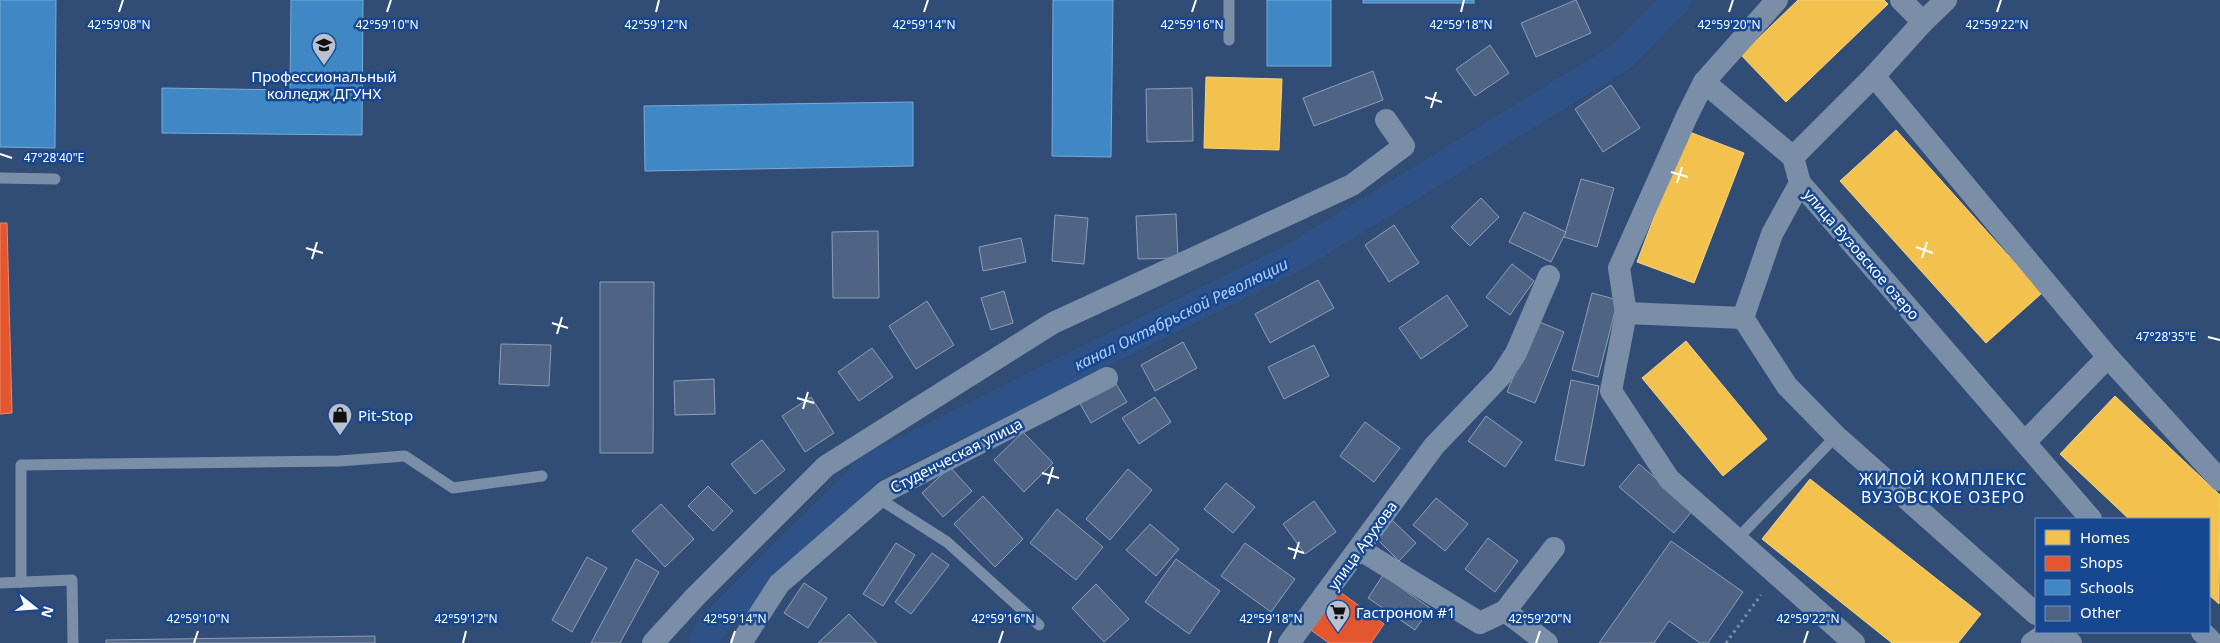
<svg xmlns="http://www.w3.org/2000/svg" width="2220" height="643" font-family="'Noto Sans',sans-serif">
<rect width="100%" height="100%" fill="#324d75"/>
<g fill="#f2c14e" stroke="#f6d483">
<polygon points="1798,0 1884,0 1888,4 1786,102 1741,55"/>
<polygon points="1206,77 1282,79 1279,150 1204,148"/>
<polygon points="1896,130 2042,293 1986,343 1840,181"/>
<polygon points="1687,131 1744,153 1694,283 1637,262"/>
<polygon points="1686,341 1767,439 1723,476 1642,378"/>
<polygon points="2115,396 2220,495 2219,604 2209,595 2209,519 2129,519 2060,454"/>
<polygon points="1810,479 1981,614 1958,643 1892,643 1762,539"/>
</g>
<g fill="#e4572e" stroke="#ec896d">
<polygon points="0,223 7,223 12,413 0,414"/>
<polygon points="1336,589 1384,624 1371,643 1329,643 1308,628"/>
</g>
<g fill="#3f88c5" stroke="#79acd6">
<polygon points="0,0 56,0 55,148 0,147"/>
<polygon points="291,0 363,0 362,135 162,133 162,88 290,90"/>
<polygon points="1053,0 1113,0 1111,157 1052,156"/>
<rect x="1267" y="0" width="64" height="66"/>
<rect x="1363" y="0" width="111" height="3"/>
<polygon points="913,102 913,166 645,171 644,106"/>
</g>
<g fill="none" stroke-linecap="round" stroke-linejoin="round">
<polyline stroke="#2e5287" stroke-width="29" points="703,643 715,623 872,467 1293,258 1621,57 1677,0"/>
</g>
<g fill="#4f6484" stroke="#8e9eb6">
<polygon points="1576,0 1591,33 1536,57 1521,23"/>
<polygon points="1490,45 1509,73 1475,96 1456,69"/>
<polygon points="1373,71 1383,100 1314,126 1303,98"/>
<polygon points="1611,85 1640,128 1603,152 1575,109"/>
<polygon points="1192,88 1193,141 1147,142 1146,89"/>
<polygon points="1581,179 1614,188 1597,247 1564,237"/>
<polygon points="1481,198 1499,217 1470,246 1451,227"/>
<polygon points="1524,212 1566,232 1551,262 1509,242"/>
<polygon points="1176,214 1178,258 1138,259 1136,216"/>
<polygon points="1055,215 1088,218 1084,264 1052,261"/>
<polygon points="1394,225 1419,263 1389,282 1365,245"/>
<polygon points="878,231 879,298 833,298 832,232"/>
<polygon points="1021,238 1026,262 983,271 979,247"/>
<polygon points="1512,264 1534,281 1510,315 1486,297"/>
<polygon points="1318,280 1334,308 1270,343 1255,314"/>
<polygon points="600,282 654,282 653,453 600,453"/>
<polygon points="1004,291 1013,323 991,330 981,298"/>
<polygon points="1592,293 1618,300 1598,377 1572,370"/>
<polygon points="1447,295 1468,326 1421,359 1399,328"/>
<polygon points="927,301 954,345 916,369 889,326"/>
<polygon points="1537,321 1564,332 1535,403 1507,392"/>
<polygon points="1183,342 1197,368 1155,391 1141,365"/>
<polygon points="501,344 551,345 549,386 499,384"/>
<polygon points="1314,345 1329,376 1284,399 1268,367"/>
<polygon points="872,348 893,377 859,401 838,372"/>
<polygon points="714,379 715,414 675,415 674,381"/>
<polygon points="1113,379 1127,402 1091,423 1078,400"/>
<polygon points="1571,380 1599,386 1584,466 1555,460"/>
<polygon points="811,397 834,433 805,452 782,416"/>
<polygon points="1155,397 1171,422 1139,444 1122,418"/>
<polygon points="1486,416 1522,442 1505,467 1468,441"/>
<polygon points="1365,422 1400,448 1374,482 1340,456"/>
<polygon points="1023,432 1053,463 1024,492 994,460"/>
<polygon points="762,440 785,470 755,494 731,464"/>
<polygon points="1639,464 1693,510 1674,533 1619,487"/>
<polygon points="950,467 972,491 943,517 922,493"/>
<polygon points="1128,469 1152,490 1110,540 1086,519"/>
<polygon points="1226,483 1255,507 1233,533 1204,509"/>
<polygon points="708,486 733,511 713,531 688,506"/>
<polygon points="983,496 1023,539 995,567 954,524"/>
<polygon points="1436,498 1468,524 1445,551 1413,525"/>
<polygon points="1314,501 1336,532 1305,554 1283,524"/>
<polygon points="661,504 694,539 665,567 632,531"/>
<polygon points="1057,509 1103,547 1076,580 1030,543"/>
<polygon points="1390,518 1416,543 1399,561 1374,536"/>
<polygon points="1150,524 1179,549 1156,576 1126,550"/>
<polygon points="1488,538 1518,561 1495,592 1465,569"/>
<polygon points="1671,541 1743,592 1708,643 1700,643 1669,621 1654,643 1599,643"/>
<polygon points="896,543 915,555 883,606 863,594"/>
<polygon points="1245,543 1295,579 1271,612 1221,576"/>
<polygon points="932,553 949,565 911,614 895,602"/>
<polygon points="587,557 607,568 572,632 552,620"/>
<polygon points="636,559 659,572 620,643 591,643"/>
<polygon points="1176,559 1220,591 1189,634 1145,602"/>
<polygon points="1383,575 1430,608 1415,630 1368,598"/>
<polygon points="804,583 827,598 808,628 784,613"/>
<polygon points="1096,584 1129,619 1104,642 1072,608"/>
<polygon points="849,614 877,643 818,643"/>
<polygon points="375,636 375,643 106,643 106,640"/>
</g>
<g fill="none" stroke-linecap="round" stroke-linejoin="round">
<polyline stroke="#7a8ea8" stroke-width="3" stroke-dasharray="2.5 4" stroke-linecap="butt" points="1726,643 1761,595"/>
<g stroke="#7a8ea8" stroke-width="11">
<polyline points="1229,0 1229,40"/>
<polyline points="0,178 55,179"/>
<polyline points="878,498 947,542 1039,625"/>
<polyline points="1737,539 1836,436"/>
<polyline points="21,582 21,465 339,461 405,456 453,488 542,476"/>
<polyline points="0,583 72,580 73,643"/>
</g>
<g stroke="#7a8ea8" stroke-width="22">
<polyline points="1901,0 1923,22"/>
<polyline points="1946,0 1923,22 1874,76 1793,157 1800,183 2091,519"/>
<polyline points="1874,76 2108,357 2220,480"/>
<polyline points="1704,82 1793,157"/>
<polyline points="1800,183 1772,234 1743,318 1626,313 1611,391 1669,479 1854,643"/>
<polyline points="1626,313 1619,268 1687,116 1704,82 1777,0"/>
<polyline points="1743,318 1787,386 1836,436 2036,614"/>
<polyline points="2025,442 2108,357"/>
<polyline points="1359,549 1480,623 1505,611 1554,548"/>
<polyline points="1505,611 1547,643"/>
<polyline points="2056,632 2071,643"/>
<polyline points="2202,632 2213,643"/>
<polyline points="653,643 695,597 826,466 1053,323 1352,185 1404,146 1386,120"/>
<polyline points="741,643 779,584 886,491 1107,378"/>
<polyline points="1289,643 1434,446 1501,376 1516,353 1549,276"/>
<polyline points="2032,643 2048,632"/>
</g>
</g>
<path fill="none" stroke="#fff" stroke-width="2" d="M 119,12 L 123,0M 387,12 L 391,0M 656,12 L 659,0M 924,12 L 928,0M 1192,12 L 1196,0M 1461,12 L 1464,0M 1729,12 L 1733,0M 1997,12 L 2001,0M 1425,97 L 1442,102M 1431,108 L 1436,92M 0,154 L 12,158M 1671,172 L 1688,177M 1677,183 L 1682,167M 1916,247 L 1933,253M 306,248 L 323,253M 1922,258 L 1927,242M 312,259 L 317,242M 552,323 L 568,328M 557,334 L 562,317M 2208,337 L 2220,340M 797,398 L 814,403M 803,409 L 808,392M 1042,473 L 1059,478M 1048,484 L 1053,467M 1288,548 L 1304,553M 1294,559 L 1299,542M 194,643 L 198,631M 463,643 L 466,631M 731,643 L 735,631M 999,643 L 1003,631M 1268,643 L 1271,631M 1536,643 L 1540,631M 1804,643 L 1808,631"/>
<defs>
<symbol id="university-pin" viewBox="-11 -11 22 30"><path d="M0 17L-7.5 6A9.5 9.5 0 1 1 7.5 6Z" fill="#b7c1cf" stroke="#164791"/><path d="M0-5L7-2L0 1L-7-2ZM-4 1L0 2.5L4 1V4Q0 6-4 4Z" fill="#111"/></symbol>
<symbol id="shop-pin" viewBox="-11 -11 22 30"><path d="M0 17L-7.5 6A9.5 9.5 0 1 1 7.5 6Z" fill="#b7c1cf" stroke="#164791"/><path d="M-5-2.5h2.3a2.7 3.5 0 0 1 5.4 0H5L5.5 6h-11ZM-1.5-2.5h3a1.5 2.3 0 0 0-3 0Z" fill="#111"/></symbol>
<symbol id="supermarket-pin" viewBox="-11 -11 22 30"><path d="M0 17L-7.5 6A9.5 9.5 0 1 1 7.5 6Z" fill="#b7c1cf" stroke="#164791"/><path d="M-6-5.5h2.5l.6 2H6L4.5 2H-2.5L-4.4-4H-6ZM-1.5 3.2a1.3 1.3 0 1 0 .1 0ZM3 3.2a1.3 1.3 0 1 0 .1 0Z" fill="#111"/></symbol>
</defs>
<g fill-rule="evenodd">
<use href="#university-pin" x="310" y="31" width="28" height="38"/>
<use href="#shop-pin" x="326" y="401" width="28" height="38"/>
<use href="#supermarket-pin" x="1324" y="598" width="28" height="38"/>
</g>
<g text-anchor="middle" dominant-baseline="central" stroke-width="5" stroke-linejoin="round" paint-order="stroke">
<g font-size="15" fill="#fff" stroke="#164791" text-anchor="start">
<text x="324" y="76" text-anchor="middle">Профессиональный<tspan x="324" dy="17">колледж ДГУНХ</tspan></text>
<text x="358" y="415">Pit-Stop</text>
<text x="1356" y="612">Гастроном #1</text>
</g>
<g font-size="15" fill="#fff" stroke="#164791">
<text transform="translate(1862 254) rotate(49)">улица Вузовское озеро</text>
<text transform="translate(956 455) rotate(-27)">Студенческая улица</text>
<text transform="translate(1362 545) rotate(-54)">улица Арухова</text>
</g>
<g font-size="16" font-style="italic" fill="#b0cef7" stroke="#164791">
<text transform="translate(1181 314) rotate(-26)">канал Октябрьской Революции</text>
</g>
<g font-size="16" letter-spacing="1" fill="#fff" stroke="#164791">
<text x="1943" y="479">ЖИЛОЙ КОМПЛЕКС<tspan x="1943" dy="18">ВУЗОВСКОЕ ОЗЕРО</tspan></text>
</g>
</g>
<g font-size="12" text-anchor="middle" fill="#fff" stroke="#164791" stroke-width="5" stroke-linejoin="round" paint-order="stroke">
<text x="119" y="29">42°59'08"N</text>
<text x="387" y="29">42°59'10"N</text>
<text x="656" y="29">42°59'12"N</text>
<text x="924" y="29">42°59'14"N</text>
<text x="1192" y="29">42°59'16"N</text>
<text x="1461" y="29">42°59'18"N</text>
<text x="1729" y="29">42°59'20"N</text>
<text x="1997" y="29">42°59'22"N</text>
<text x="54" y="162">47°28'40"E</text>
<text x="2166" y="341">47°28'35"E</text>
<text x="198" y="623">42°59'10"N</text>
<text x="466" y="623">42°59'12"N</text>
<text x="735" y="623">42°59'14"N</text>
<text x="1003" y="623">42°59'16"N</text>
<text x="1271" y="623">42°59'18"N</text>
<text x="1540" y="623">42°59'20"N</text>
<text x="1808" y="623">42°59'22"N</text>
</g>
<rect x="2035" y="518" width="175" height="115" fill="#164791" stroke="#7391bd"/>
<rect x="2045" y="530" width="25" height="15" fill="#f2c14e" stroke="#7391bd"/>
<text x="2080" y="543" font-size="15" fill="#ffffff">Homes</text>
<rect x="2045" y="556" width="25" height="15" fill="#e4572e" stroke="#7391bd"/>
<text x="2080" y="568" font-size="15" fill="#ffffff">Shops</text>
<rect x="2045" y="580" width="25" height="15" fill="#3f88c5" stroke="#7391bd"/>
<text x="2080" y="593" font-size="15" fill="#ffffff">Schools</text>
<rect x="2045" y="606" width="25" height="15" fill="#4f6484" stroke="#7391bd"/>
<text x="2080" y="618" font-size="15" fill="#ffffff">Other</text>
<g transform="translate(35 608) rotate(107)" stroke="#164791" stroke-width="4" paint-order="stroke">
<path d="M0-4L9 19L0 12L-9 19Z" fill="#ffffff"/>
<text y="-8" font-size="14" font-weight="bold" text-anchor="middle" fill="#ffffff">N</text>
</g>
</svg>
